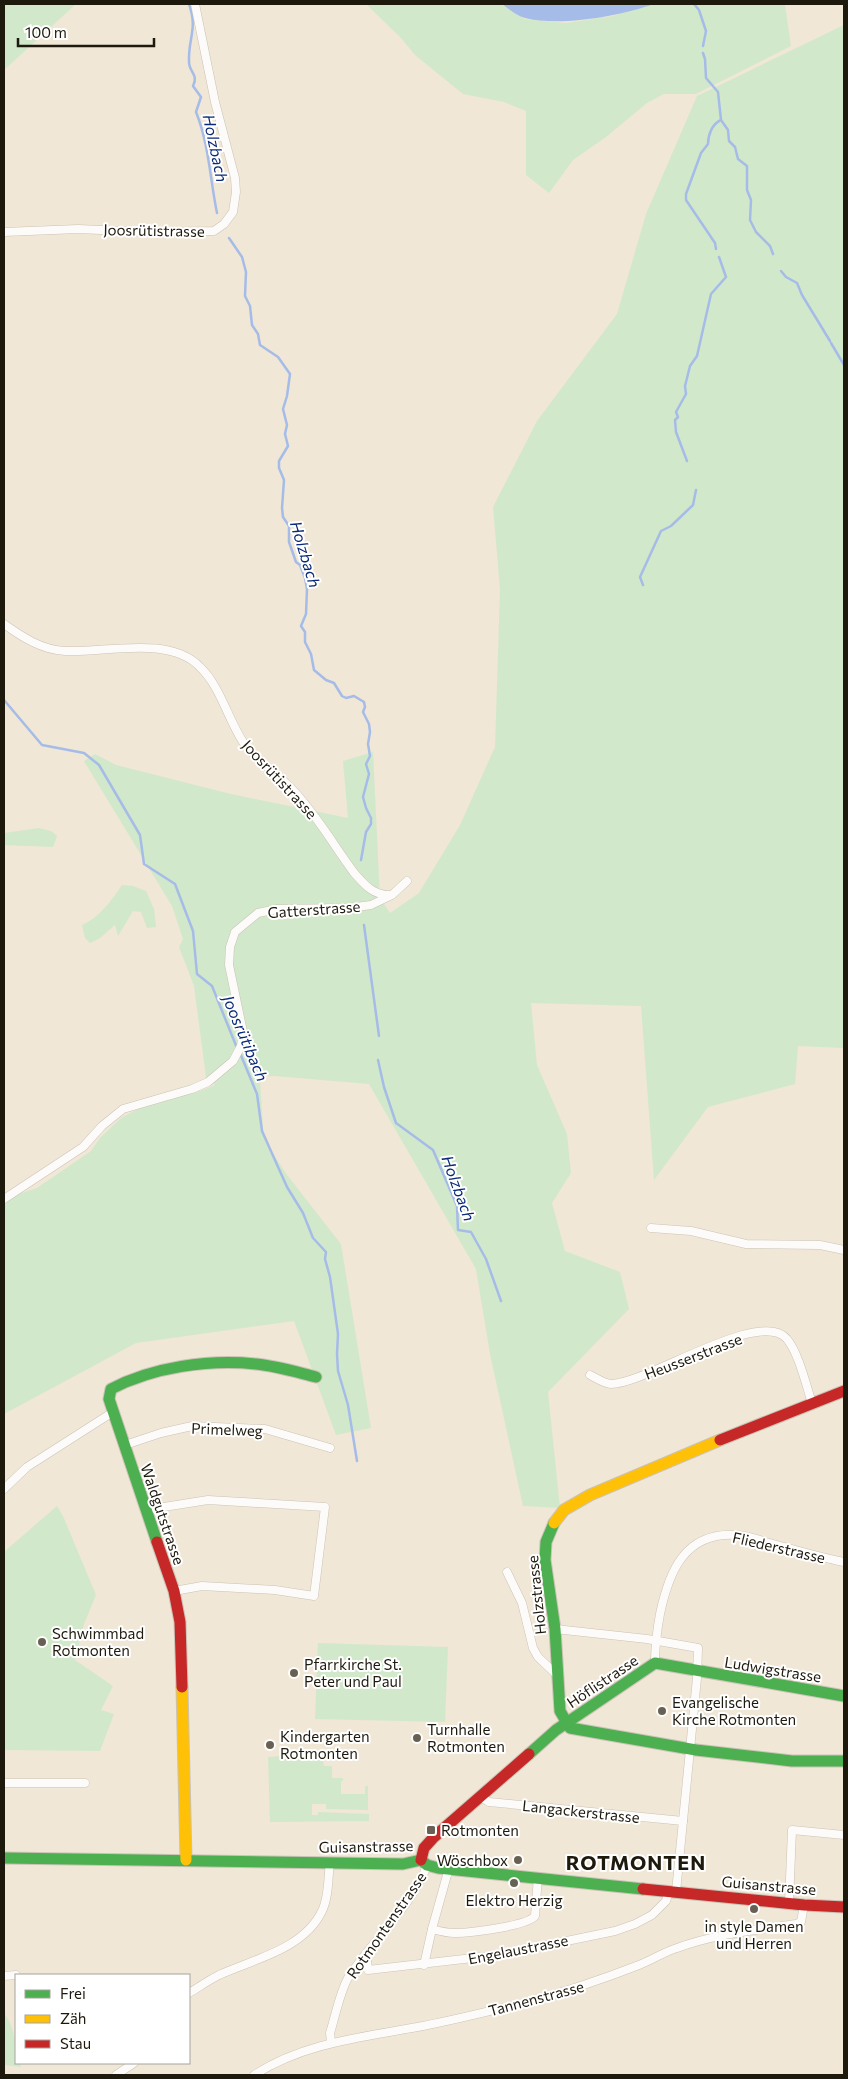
<svg xmlns="http://www.w3.org/2000/svg" width="848" height="2079" font-family="Commissioner,sans-serif">
<rect width="100%" height="100%" fill="#f0e7d6"/>
<g fill="#d2e8cb">
<polygon points="4,4 76,4 4,70"/>
<polygon points="366,4 501,4 524,19 565,23 612,16 656,4 785,4 791,46 696,94 664,94 647,103 606,137 573,160 549,193 526,175 526,111 504,102 463,94 415,55 401,38"/>
<polygon points="844,25 844,1048 798,1046 795,1084 708,1107 654,1180 641,1006 531,1003 537,1065 567,1134 571,1173 552,1203 565,1251 620,1272 629,1309 548,1392 560,1508 523,1506 490,1354 476,1269 369,1084 274,1076 264,1076 260,1081 263,1128 266,1143 287,1175 341,1244 371,1428 336,1435 294,1321 136,1343 4,1414 4,1201 13,1196 37,1188 91,1151 100,1138 121,1118 147,1104 200,1091 215,1085 206,1077 194,986 179,947 183,939 172,906 84,761 95,754 116,765 231,794 348,818 343,761 373,752 380,898 390,913 419,893 460,825 495,747 500,589 493,507 537,421 617,314 646,214 697,96"/>
<polygon points="39,828 51,831 57,836 53,847 4,845 4,833"/>
<path d="M 122,885 L 133,886 L 146,891 L 154,909 L 156,927 L 147,928 L 141,912 L 133,911 L 118,936 L 115,925 C 106,932 101,939 90,943 L 85,938 L 82,925 C 99,918 112,900 122,885 Z"/>
<polygon points="57,1506 63,1516 96,1595 84,1624 75,1660 113,1686 101,1710 114,1714 100,1751 4,1750 4,1552"/>
<polygon points="318,1643 448,1647 445,1722 315,1719"/>
<polygon points="313,1754 313,1760 323,1760 324,1766 332,1766 332,1778 343,1778 343,1781 341,1781 341,1794 365,1794 365,1786 368,1786 368,1810 326,1809 326,1804 312,1804 312,1815 318,1815 318,1812 369,1814 369,1821 270,1822 268,1757"/>
<path d="M 4,2013 C 15,2027 16,2045 16,2063 L 20,2063 L 21,2067 L 4,2065 Z"/>
</g>
<path fill="#a6bce8" d="M 502,4 L 654,4 C 620,16 560,27 525,18 C 517,16 509,9 502,4 Z"/>
<g fill="none" stroke-linecap="round" stroke-linejoin="round">
<g stroke="#a6bce8" stroke-width="2.5">
<path d="M 189,4 C 198,29 188,38 189,62 C 189,72 199,75 193,86 L 201,97 L 196,112 C 209,144 210,179 217,213"/>
<polyline points="694,4 699,10 706,31 703,46"/>
<polyline points="703,53 705,59 706,78 718,92 721,120 728,130 729,141 735,147 738,159 747,166 747,190 751,200 750,220 756,232 770,246 773,254"/>
<polyline points="229,238 242,257 246,272 245,296 250,306 252,325 258,334 260,345 278,357 290,374 287,396 283,409 287,425 285,434 288,446 279,461 279,468 284,480 282,508 283,517 289,526 289,542 296,562 300,565 305,578 307,589 306,614 301,626 305,632 305,642 311,654 314,670 326,680 334,683 342,696 346,698 354,696 364,702 365,707 363,712 369,724 370,732 368,744 370,756 366,764 369,774 363,797 366,808 371,818 371,824 366,832 361,860"/>
<path d="M 716,249 L 715,243 L 686,200 L 686,194 L 701,153 L 708,144 C 708,135 712,124 721,120"/>
<polyline points="781,271 786,277 797,283 802,295 830,341"/>
<polyline points="831,343 844,365"/>
<polyline points="687,461 676,432 675,420 678,417 676,412 686,394 685,386 690,366 697,356 711,294 726,277 719,257"/>
<polyline points="643,585 640,577 661,531 671,526 693,505 696,490"/>
<polyline points="4,700 42,745 84,753 99,765 140,835 144,864 175,884 193,931 197,974 212,986 237,1048"/>
<polyline points="364,925 379,1036"/>
<polyline points="240,1053 257,1094 262,1131 287,1187 303,1213 313,1238 326,1252 325,1259 330,1277 338,1334 337,1354 338,1371 348,1405 357,1461"/>
<polyline points="378,1060 384,1087 396,1123 433,1150 457,1206 458,1230 471,1232 486,1259 501,1301"/>
</g>
<defs>
<g id="street">
<polyline points="4,232 78,229 146,232 214,231 224,224 233,212 236,192 235,178 215,102 195,4"/>
<path d="M 4,624 C 22,637 42,650 65,651 C 105,653 169,635 200,667 C 220,686 228,719 243,742 C 256,761 277,773 292,789 C 317,815 334,846 355,874 C 365,885 373,895 389,895"/>
<polyline points="4,1199 83,1147 102,1126 123,1109 192,1089 208,1082 233,1061 241,1046 243,1032 229,965 230,947 235,932 258,913 277,909 348,908 371,905 392,895 407,881"/>
<polyline points="651,1228 691,1231 746,1244 820,1245 844,1250"/>
<path d="M 590,1375 C 596,1378 605,1384 611,1384 C 647,1384 760,1307 787,1339 C 799,1354 806,1385 812,1403"/>
<polyline points="125,1445 161,1433 192,1426 265,1429 330,1448"/>
<polyline points="4,1489 27,1467 113,1412"/>
<polyline points="145,1510 208,1500 325,1507 314,1596 275,1590 202,1586 174,1591"/>
<polyline points="507,1572 522,1603 533,1648 538,1657 557,1675"/>
<polyline points="555,1629 647,1639 698,1648 697,1678 676,1892"/>
<path d="M 655,1663 C 655,1647 657,1630 660,1614 C 669,1571 685,1532 736,1535 C 746,1535 757,1539 766,1542 C 792,1549 818,1557 844,1562"/>
<polyline points="4,1783 85,1783"/>
<polyline points="481,1797 489,1802 683,1821"/>
<polyline points="789,1903 792,1830 844,1835"/>
<path d="M 432,1929 C 439,1931 448,1933 455,1933 C 470,1933 527,1926 535,1916 L 538,1877"/>
<polyline points="366,1953 368,1970 499,1955 615,1931 635,1924 652,1915 666,1901 669,1891"/>
<polyline points="424,1965 432,1929 449,1868"/>
<polyline points="4,1976 16,1975"/>
<path d="M 189,1993 C 199,1987 209,1980 219,1975 C 254,1959 304,1949 322,1911 C 329,1897 328,1877 330,1862"/>
<path d="M 331,2042 L 330,2033 C 335,2017 340,1992 348,1978 C 370,1943 415,1903 427,1865"/>
<polyline points="116,2075 134,2063"/>
<path d="M 254,2075 C 305,2042 365,2037 423,2026 C 459,2019 495,2010 531,2001 C 568,1991 603,1979 639,1965 C 652,1960 664,1952 677,1948 C 715,1934 756,1930 796,1924 L 801,1922 L 804,1905"/>
</g>
<g id="fast">
<polyline points="554,1523 546,1542 545,1560 555,1629 560,1711 570,1728 696,1750 792,1761 844,1761"/>
<path d="M 157,1542 L 109,1399 L 111,1389 C 153,1367 209,1359 256,1364 C 277,1366 296,1372 316,1377"/>
<polyline points="529,1754 556,1730 655,1663 844,1696"/>
<polyline points="4,1858 403,1864 421,1860 427,1865 438,1868 643,1889"/>
</g>
<g id="slow">
<polyline points="554,1523 564,1510 590,1495 720,1440"/>
<polyline points="182,1687 186,1860"/>
</g>
<g id="jam">
<polyline points="720,1440 844,1391"/>
<polyline points="157,1542 174,1591 180,1622 182,1687"/>
<polyline points="421,1860 424,1848 434,1837 529,1754"/>
<polyline points="643,1889 804,1905 844,1907"/>
</g>
</defs>
<use href="#street" stroke="#cac3b6" stroke-width="9"/>
<use href="#fast" stroke="#cac3b6" stroke-width="13"/>
<use href="#slow" stroke="#cac3b6" stroke-width="13"/>
<use href="#jam" stroke="#cac3b6" stroke-width="13"/>
<use href="#street" stroke="#fdfbf9" stroke-width="8"/>
<use href="#fast" stroke="#4caf50" stroke-width="11"/>
<use href="#slow" stroke="#ffc107" stroke-width="11"/>
<use href="#jam" stroke="#c62828" stroke-width="11"/>
</g>
<g fill="#686153" stroke="#fff" stroke-width="2">
<circle cx="42" cy="1642" r="5"/>
<circle cx="294" cy="1673" r="5"/>
<circle cx="662" cy="1711" r="5"/>
<circle cx="417" cy="1738" r="5"/>
<circle cx="270" cy="1745" r="5"/>
<rect x="426" y="1825" width="10" height="10" rx="2.5"/>
<circle cx="518" cy="1860" r="5"/>
<circle cx="514" cy="1883" r="5"/>
<circle cx="754" cy="1909" r="5"/>
</g>
<g text-anchor="middle" dominant-baseline="central" stroke-width="4" stroke-linejoin="round" paint-order="stroke">
<g font-size="15" fill="#1e190d" stroke="#fff">
<text transform="translate(154 230) rotate(1)">Joosrütistrasse</text>
<text transform="translate(280 779) rotate(47)">Joosrütistrasse</text>
<text transform="translate(314 909) rotate(-4)">Gatterstrasse</text>
<text transform="translate(693 1356) rotate(-21)">Heusserstrasse</text>
<text transform="translate(227 1429) rotate(2)">Primelweg</text>
<text transform="translate(163 1514) rotate(71)">Waldgutstrasse</text>
<text transform="translate(779 1547) rotate(13)">Fliederstrasse</text>
<text transform="translate(536 1595) rotate(-96)">Holzstrasse</text>
<text transform="translate(773 1669) rotate(9)">Ludwigstrasse</text>
<text transform="translate(602 1681) rotate(-34)">Höflistrasse</text>
<text transform="translate(581 1811) rotate(6)">Langackerstrasse</text>
<text transform="translate(366 1846) rotate(-1)">Guisanstrasse</text>
<text transform="translate(769 1885) rotate(5)">Guisanstrasse</text>
<text transform="translate(386 1925) rotate(-55)">Rotmontenstrasse</text>
<text transform="translate(518 1949) rotate(-11)">Engelaustrasse</text>
<text transform="translate(536 1998) rotate(-15)">Tannenstrasse</text>
</g>
<g font-size="15" fill="#1e190d" stroke="#fff" text-anchor="start">
<text x="52" y="1633">Schwimmbad<tspan x="52" dy="17">Rotmonten</tspan></text>
<text x="304" y="1664">Pfarrkirche St.<tspan x="304" dy="17">Peter und Paul</tspan></text>
<text x="672" y="1702">Evangelische<tspan x="672" dy="17">Kirche Rotmonten</tspan></text>
<text x="427" y="1729">Turnhalle<tspan x="427" dy="17">Rotmonten</tspan></text>
<text x="280" y="1736">Kindergarten<tspan x="280" dy="17">Rotmonten</tspan></text>
<text x="441" y="1830">Rotmonten</text>
<text x="508" y="1860" text-anchor="end">Wöschbox</text>
<text x="514" y="1900" text-anchor="middle">Elektro Herzig</text>
<text x="754" y="1926" text-anchor="middle">in style Damen<tspan x="754" dy="17">und Herren</tspan></text>
</g>
<g font-size="16" font-style="italic" fill="#0a2978" stroke="#fff">
<text transform="translate(216 148) rotate(78)">Holzbach</text>
<text transform="translate(306 554) rotate(73)">Holzbach</text>
<text transform="translate(246 1038) rotate(67)">Joosrütibach</text>
<text transform="translate(459 1188) rotate(70)">Holzbach</text>
</g>
<g font-size="20" font-weight="bold" letter-spacing="1" fill="#1e190d" stroke="#fff">
<text x="636" y="1862">ROTMONTEN</text>
</g>
</g>
<rect width="848" height="2079" fill="none" stroke="#1e190d" stroke-width="10"/>
<rect x="15" y="1974" width="175" height="90" fill="#ffffff" stroke="#a5a39e"/>
<rect x="25" y="1990" width="25" height="8" fill="#4caf50" stroke="#a5a39e"/>
<text x="60" y="1999" font-size="15" fill="#1e190d">Frei</text>
<rect x="25" y="2015" width="25" height="8" fill="#ffc107" stroke="#a5a39e"/>
<text x="60" y="2024" font-size="15" fill="#1e190d">Zäh</text>
<rect x="25" y="2040" width="25" height="8" fill="#c62828" stroke="#a5a39e"/>
<text x="60" y="2049" font-size="15" fill="#1e190d">Stau</text>
<path d="M18 38v8h136v-8" fill="none" stroke="#1e190d" stroke-width="2.5"/>
<text x="25" y="38" font-size="15" fill="#1e190d" stroke="#ffffff" stroke-width="4" paint-order="stroke">100 m</text>
</svg>
